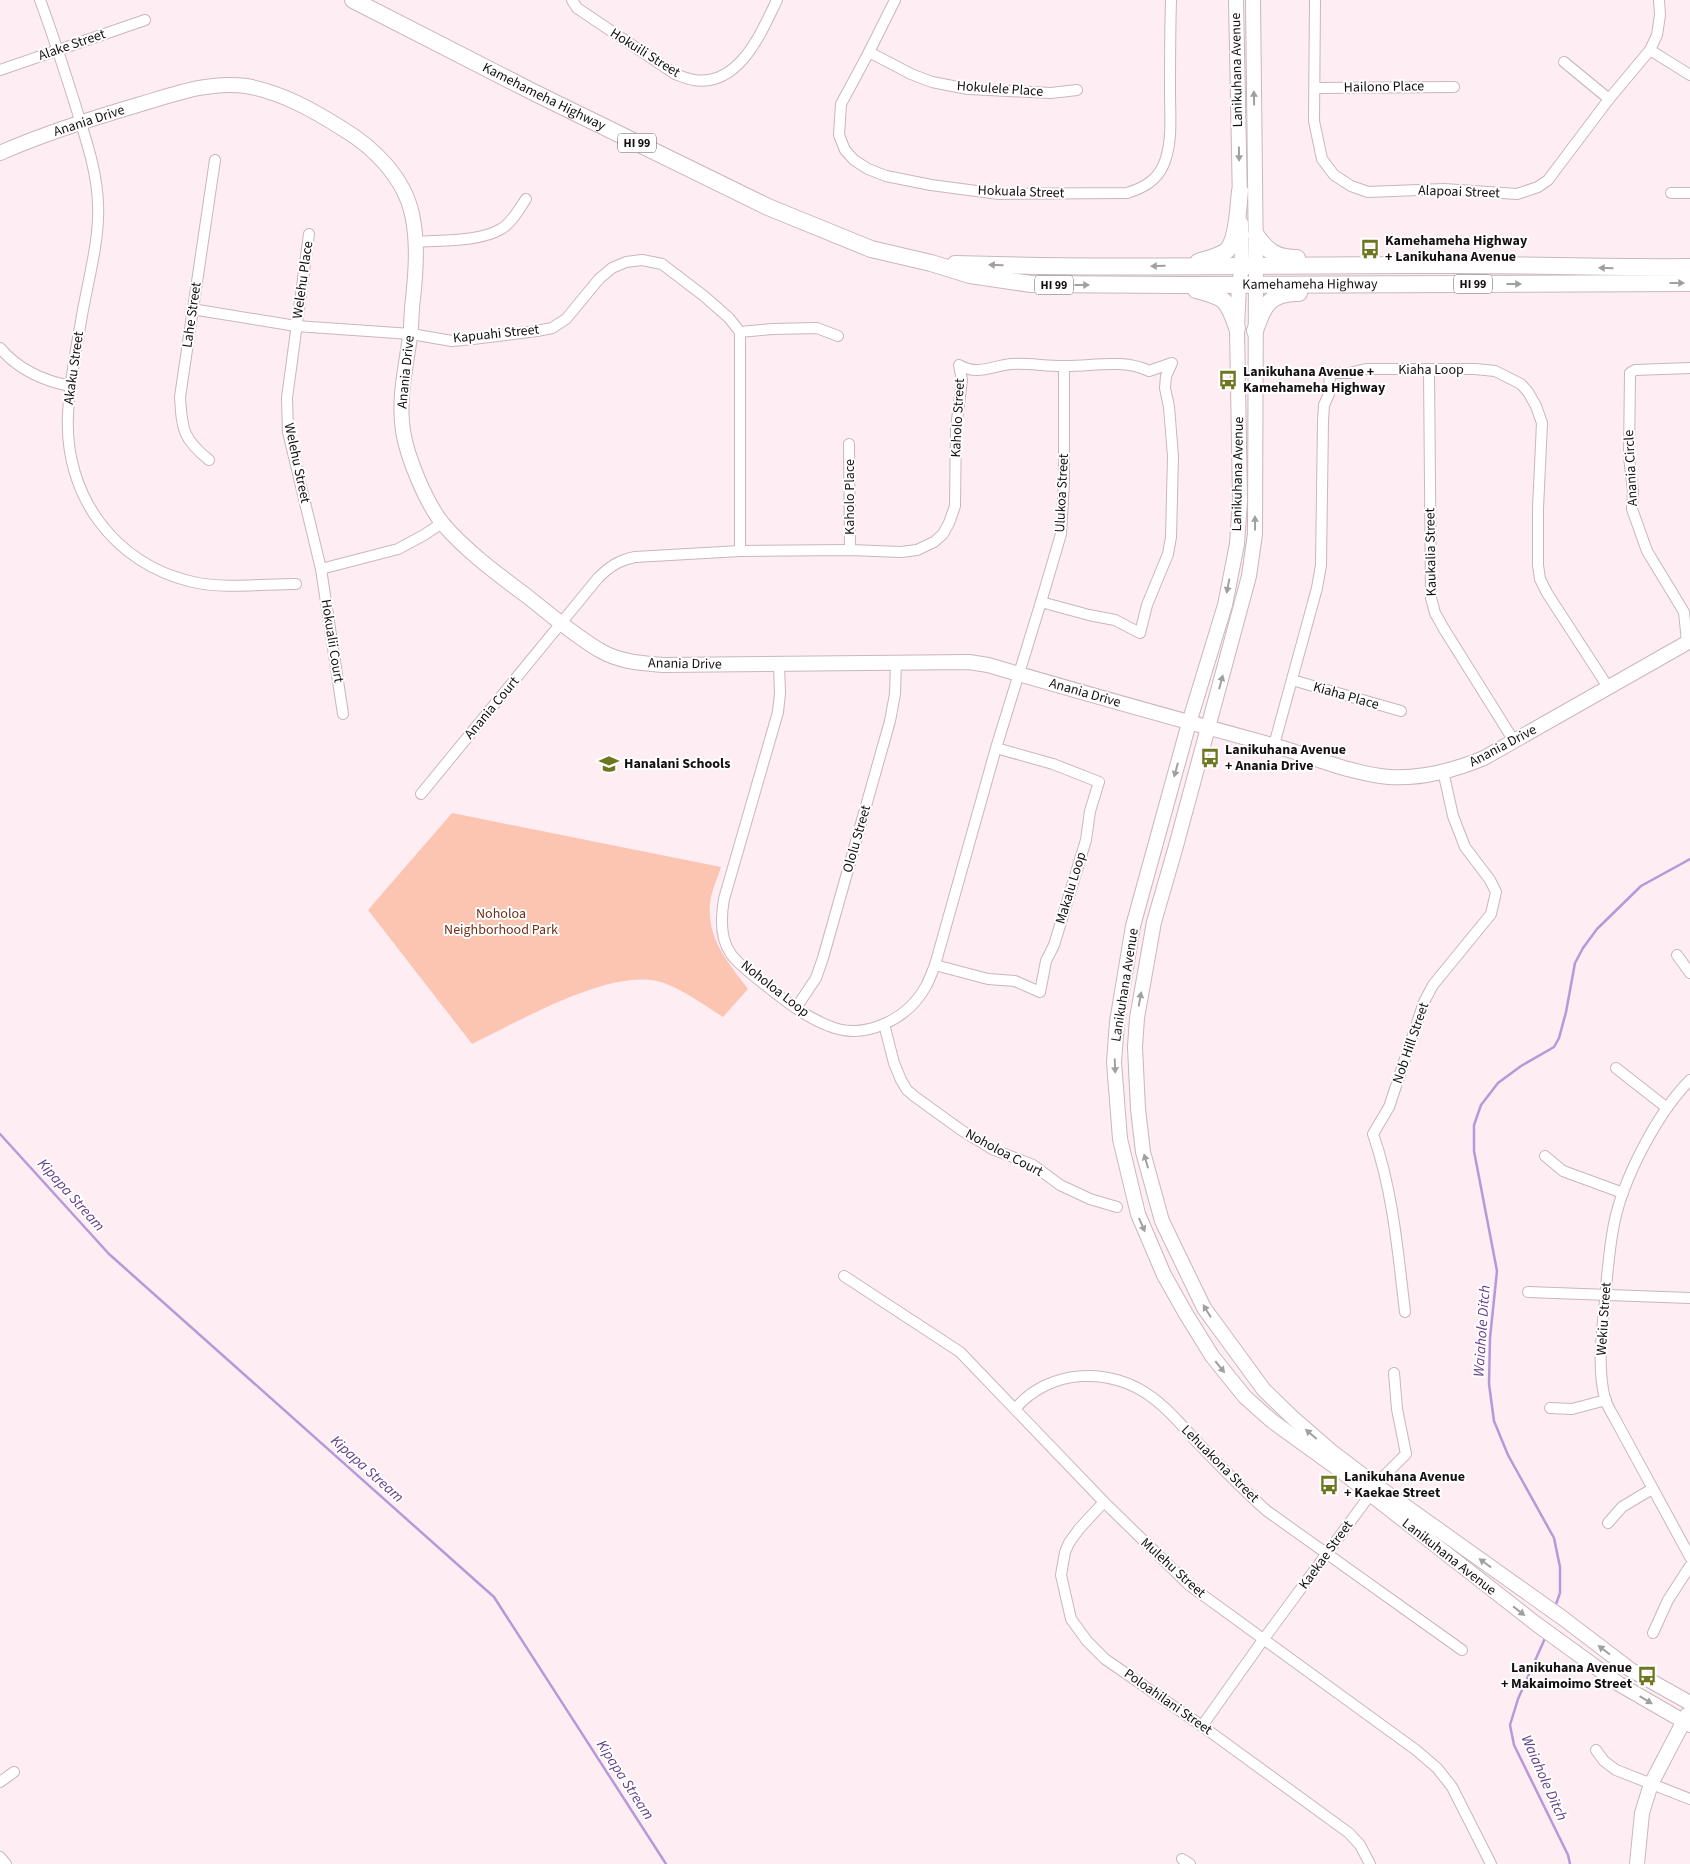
<svg xmlns="http://www.w3.org/2000/svg" width="1690" height="1864" font-family="'Source Sans 3',sans-serif">
<rect width="100%" height="100%" fill="#feedf3"/>
<path fill="#fbc5b1" d="M 452,813 L 721,867 C 718,877 713,887 711,897 C 704,935 726,960 748,989 L 723,1017 C 704,1005 685,991 664,983 C 614,965 518,1022 472,1044 L 368,910 Z"/>
<g fill="none" stroke-linecap="round" stroke-linejoin="round">
<g stroke="#b59ada" stroke-width="2.5">
<polyline points="0,1134 109,1254 494,1597 666,1864"/>
<polyline points="1555,1607 1560,1593 1560,1567 1554,1538 1508,1455 1494,1421 1489,1384 1490,1338 1497,1271 1474,1151 1474,1125 1481,1105 1498,1083 1521,1066 1554,1047 1559,1038 1566,1012 1575,963 1583,948 1597,929 1641,886 1690,859"/>
<polyline points="1546,1636 1518,1699 1510,1725 1514,1745 1568,1855 1570,1864"/>
</g>
<defs>
<g id="street">
<path d="M 40,0 C 53,35 64,69 75,104 C 85,137 97,170 98,204 C 100,240 87,284 81,321 C 76,350 69,385 68,415 C 64,495 114,564 193,582 C 223,589 264,584 296,584"/>
<path d="M 572,0 L 577,8 L 675,74 C 681,76 687,79 694,80 C 739,87 761,33 777,0"/>
<path d="M 895,0 L 869,52 L 841,104 L 839,135 L 845,150 L 854,160 L 868,169 L 886,176 L 931,185 L 999,194 L 1127,193 C 1143,188 1156,181 1163,166 C 1173,144 1170,116 1170,93 C 1170,62 1170,31 1171,0"/>
<polyline points="1315,0 1314,121 1322,159 1334,175 1351,186 1368,192 1444,189 1517,194 1538,187 1548,180 1609,99 1650,50 1657,35 1660,15 1659,0"/>
<polyline points="1650,50 1690,75"/>
<polyline points="869,52 911,74 932,82 968,89 1051,93 1077,90"/>
<polyline points="1564,62 1609,99"/>
<polyline points="0,70 145,20"/>
<polyline points="1315,88 1454,87"/>
<polyline points="1671,193 1690,193"/>
<polyline points="309,234 287,398 288,432 321,569 343,714"/>
<path d="M 416,242 C 441,240 479,242 501,229 C 512,223 519,209 526,199"/>
<polyline points="192,309 296,326 411,334 452,341 473,339 537,331 552,328 566,319 599,279 612,268 626,262 642,260 662,264 704,296 729,318 740,332 740,551"/>
<polyline points="740,332 772,329 817,328 838,336"/>
<path d="M 0,348 C 19,370 43,381 71,386"/>
<polyline points="1429,370 1431,598 1435,613 1444,629 1514,741"/>
<polyline points="849,444 850,550"/>
<path d="M 209,460 C 183,439 182,430 180,397 L 215,160"/>
<polyline points="321,569 398,549 424,535 442,523"/>
<polyline points="1687,642 1684,612 1647,551 1632,509 1633,491 1629,457 1630,373 1635,370 1690,368"/>
<path d="M 779,665 L 780,693 L 778,712 L 724,899 C 721,916 720,939 731,954 C 739,966 762,982 774,992 C 791,1005 808,1018 829,1026 C 865,1041 908,1019 926,986 C 930,979 932,972 935,965 L 996,748 L 1041,602 L 1061,534 L 1064,482 L 1064,366"/>
<polyline points="1292,680 1401,711"/>
<polyline points="1274,745 1317,588 1321,565 1323,421 1324,405 1329,394 1330,373 1349,373 1366,369 1475,369 1495,371 1521,384 1528,392 1536,406 1542,423 1538,508 1538,565 1540,579 1547,593 1608,687"/>
<path d="M 421,794 L 598,578 C 609,567 619,560 635,557 L 740,551 L 850,550 L 901,552 L 917,550 L 934,542 L 943,534 L 949,523 L 955,506 L 956,428 L 962,380 L 959,365 C 978,376 991,366 1011,364 C 1028,363 1045,366 1062,366 C 1091,367 1122,358 1149,371 L 1172,363 L 1166,376 L 1165,388 L 1169,407 L 1173,456 L 1171,537 L 1168,554 L 1147,605 L 1140,633 L 1115,620 L 1089,615 L 1041,602"/>
<polyline points="1677,955 1690,973"/>
<polyline points="935,965 988,979 1015,981 1040,992 1046,961 1054,945 1086,840 1090,811 1099,782 1053,764 996,748"/>
<polyline points="796,1008 816,978 823,958 890,721 895,694 896,663"/>
<polyline points="884,1024 894,1063 901,1080 907,1090 914,1096 961,1130 992,1149 1033,1165 1060,1185 1090,1199 1117,1207"/>
<polyline points="1616,1068 1667,1108"/>
<path d="M 1690,1080 C 1657,1113 1623,1179 1614,1224 C 1609,1249 1607,1275 1605,1300 C 1602,1332 1597,1368 1605,1399 C 1607,1406 1612,1413 1615,1419 L 1690,1557"/>
<polyline points="1545,1156 1563,1171 1623,1193"/>
<polyline points="844,1276 960,1352 1104,1502 1189,1585 1416,1750 1437,1768 1452,1787 1491,1864"/>
<polyline points="1528,1292 1690,1298"/>
<path d="M 1405,1312 C 1398,1253 1393,1191 1373,1134 L 1389,1107 L 1424,1002 L 1433,985 L 1491,914 L 1496,892 L 1490,880 L 1465,847 L 1453,816 L 1443,771"/>
<polyline points="1550,1408 1572,1409 1606,1400"/>
<path d="M 1015,1409 C 1049,1368 1112,1366 1153,1398 C 1169,1410 1183,1426 1196,1441 C 1219,1465 1242,1489 1267,1511 L 1462,1650"/>
<polyline points="1104,1502 1079,1529 1069,1543 1065,1552 1061,1575 1071,1619 1087,1641 1105,1659 1202,1726 1349,1833 1360,1845 1370,1864"/>
<polyline points="1608,1523 1622,1507 1652,1489"/>
<polyline points="1653,1633 1668,1600 1690,1566"/>
<polyline points="1202,1726 1263,1640 1370,1495 1383,1477 1406,1454 1397,1409 1394,1373"/>
<polyline points="1596,1750 1604,1761 1616,1770 1690,1799"/>
<polyline points="0,1782 14,1772"/>
<polyline points="0,1857 6,1864"/>
<polyline points="1182,1859 1190,1864"/>
</g>
<g id="secondary">
<polyline points="1236,0 1240,202"/>
<polyline points="1253,0 1256,267 1255,534 1249,576 1176,846 1154,922 1137,1018 1135,1047 1138,1109 1143,1152 1162,1221 1204,1308 1264,1390 1293,1418 1331,1451 1377,1486 1564,1619 1631,1670 1690,1703"/>
<path d="M 0,153 C 45,133 93,118 141,104 C 175,94 210,81 246,86 C 281,92 313,110 343,129 C 373,147 404,177 412,214 C 418,242 416,270 413,299 C 411,311 412,324 410,336 C 406,368 398,398 403,431 C 407,457 426,503 443,524 C 467,552 499,575 528,597 C 551,615 575,636 601,651 C 620,662 642,663 663,665 L 969,662 L 988,665 C 1083,693 1177,719 1272,745 C 1309,755 1351,774 1389,777 C 1422,779 1455,770 1484,758 L 1690,641"/>
<polyline points="1241,223 1242,266 1239,285 1237,328 1240,501 1237,544 1225,605 1189,723 1133,926 1117,1022 1114,1062 1120,1139 1138,1214 1164,1275 1186,1314 1212,1356 1245,1397 1272,1421 1337,1468 1535,1623 1619,1684 1690,1725"/>
<polyline points="1637,1864 1642,1813 1651,1784 1687,1715"/>
</g>
<g id="primary">
<path id="s1" d="M 353,0 L 533,92 L 768,207 L 871,249 L 931,263 L 970,275 L 1031,284 L 1179,285 L 1690,283"/>
<path d="M 1256,235 C 1267,251 1276,258 1297,258"/>
<path d="M 1198,262 C 1207,259 1217,257 1225,252 C 1238,243 1238,206 1240,191"/>
<path d="M 955,264 C 1111,269 1267,265 1422,265 C 1512,264 1601,268 1690,267"/>
<path d="M 1196,290 C 1225,297 1228,300 1237,328"/>
<path d="M 1255,331 C 1263,306 1270,292 1299,293"/>
</g>
</defs>
<use href="#street" stroke="#cab6be" stroke-width="12"/>
<use href="#secondary" stroke="#cab6be" stroke-width="16"/>
<use href="#primary" stroke="#cab6be" stroke-width="18"/>
<use href="#street" stroke="#fff" stroke-width="10"/>
<use href="#secondary" stroke="#fff" stroke-width="14"/>
<use href="#primary" stroke="#fff" stroke-width="16"/>
</g>
<defs><path id="oneway-solid" d="M-6-.8H1V-3.2L6.5 0L1 3.2V.8H-6Z" transform="scale(1.25)"/></defs>
<g fill="#a29fa0">
<use href="#oneway-solid" transform="translate(1254 98) rotate(-91)"/>
<use href="#oneway-solid" transform="translate(1239 154) rotate(89)"/>
<use href="#oneway-solid" transform="translate(996 265) rotate(-178)"/>
<use href="#oneway-solid" transform="translate(1158 266) rotate(179)"/>
<use href="#oneway-solid" transform="translate(1606 268) rotate(-179)"/>
<use href="#oneway-solid" transform="translate(1677 283)"/>
<use href="#oneway-solid" transform="translate(1514 284)"/>
<use href="#oneway-solid" transform="translate(1082 285)"/>
<use href="#oneway-solid" transform="translate(1255 523) rotate(-90)"/>
<use href="#oneway-solid" transform="translate(1228 586) rotate(101)"/>
<use href="#oneway-solid" transform="translate(1221 682) rotate(-75)"/>
<use href="#oneway-solid" transform="translate(1176 770) rotate(105)"/>
<use href="#oneway-solid" transform="translate(1140 999) rotate(-80)"/>
<use href="#oneway-solid" transform="translate(1115 1066) rotate(88)"/>
<use href="#oneway-solid" transform="translate(1146 1161) rotate(-106)"/>
<use href="#oneway-solid" transform="translate(1142 1225) rotate(66)"/>
<use href="#oneway-solid" transform="translate(1207 1311) rotate(-122)"/>
<use href="#oneway-solid" transform="translate(1220 1367) rotate(51)"/>
<use href="#oneway-solid" transform="translate(1311 1434) rotate(-139)"/>
<use href="#oneway-solid" transform="translate(1485 1563) rotate(-144)"/>
<use href="#oneway-solid" transform="translate(1519 1611) rotate(38)"/>
<use href="#oneway-solid" transform="translate(1604 1650) rotate(-143)"/>
<use href="#oneway-solid" transform="translate(1646 1700) rotate(31)"/>
</g>
<defs>
<symbol id="bus-bare" viewBox="-9 -9 18 18"><path d="M-5-6H5V4H4V6H2V4H-2V6H-4V4H-5ZM-3.5-4V0h7V-4ZM-3.5 1.2v1.5H-2V1.2ZM2 1.2v1.5H3.5V1.2Z" fill="#6e7620" stroke="#fff" stroke-width="2.5" paint-order="stroke"/></symbol>
<symbol id="school-bare" viewBox="-9 -9 18 18"><path d="M0-5L7-2L0 1L-7-2ZM-4 1L0 2.5L4 1V4Q0 6-4 4Z" fill="#6e7620" stroke="#fff" stroke-width="2.5" paint-order="stroke"/></symbol>
</defs>
<g fill-rule="evenodd">
<use href="#bus-bare" x="1356" y="235" width="28" height="28"/>
<use href="#bus-bare" x="1214" y="366" width="28" height="28"/>
<use href="#bus-bare" x="1196" y="744" width="28" height="28"/>
<use href="#school-bare" x="595" y="750" width="28" height="28"/>
<use href="#bus-bare" x="1315" y="1471" width="28" height="28"/>
<use href="#bus-bare" x="1633" y="1662" width="28" height="28"/>
</g>
<g text-anchor="middle" dominant-baseline="central" stroke-width="4" stroke-linejoin="round" paint-order="stroke">
<g fill="#fff" stroke="#5c5859" stroke-width="1">
<rect x="618" y="133.5" width="38" height="19" rx="4"/>
<rect x="1454" y="274.5" width="38" height="19" rx="4"/>
<rect x="1035" y="275.5" width="38" height="19" rx="4"/>
</g>
<g font-size="12" font-weight="bold" fill="#161012">
<text x="637" y="143">HI 99</text>
<text x="1473" y="284">HI 99</text>
<text x="1054" y="285">HI 99</text>
</g>
<g font-size="14" fill="#161012" stroke="#fff">
<text transform="translate(72 45) rotate(-19)">Alake Street</text>
<text transform="translate(645 53) rotate(32)">Hokuili Street</text>
<text transform="translate(1237 70) rotate(-91)">Lanikuhana Avenue</text>
<text transform="translate(1384 87) rotate(-1)">Hailono Place</text>
<text transform="translate(1000 89) rotate(4)">Hokulele Place</text>
<text stroke="none"><textPath href="#s1" startOffset="214">Kamehameha Highway</textPath></text>
<text transform="translate(89 121) rotate(-18)">Anania Drive</text>
<text transform="translate(1021 192) rotate(2)">Hokuala Street</text>
<text transform="translate(1459 192) rotate(2)">Alapoai Street</text>
<text transform="translate(303 280) rotate(-82)">Welehu Place</text>
<text stroke="none"><textPath href="#s1" startOffset="1018">Kamehameha Highway</textPath></text>
<text transform="translate(192 315) rotate(-82)">Lahe Street</text>
<text transform="translate(496 334) rotate(-6)">Kapuahi Street</text>
<text transform="translate(74 368) rotate(-82)">Akaku Street</text>
<text x="1431" y="370">Kiaha Loop</text>
<text transform="translate(406 372) rotate(-84)">Anania Drive</text>
<text transform="translate(958 418) rotate(-87)">Kaholo Street</text>
<text transform="translate(297 463) rotate(78)">Welehu Street</text>
<text transform="translate(1631 468) rotate(-93)">Anania Circle</text>
<text transform="translate(1238 474) rotate(-89)">Lanikuhana Avenue</text>
<text transform="translate(1062 493) rotate(-87)">Ulukoa Street</text>
<text transform="translate(850 497) rotate(-90)">Kaholo Place</text>
<text transform="translate(1431 552) rotate(-91)">Kaukalia Street</text>
<text transform="translate(332 641) rotate(81)">Hokualii Court</text>
<text transform="translate(685 664) rotate(1)">Anania Drive</text>
<text transform="translate(1085 693) rotate(16)">Anania Drive</text>
<text transform="translate(1346 696) rotate(16)">Kiaha Place</text>
<text transform="translate(492 708) rotate(-50)">Anania Court</text>
<text transform="translate(1503 746) rotate(-28)">Anania Drive</text>
<text transform="translate(857 839) rotate(-74)">Ololu Street</text>
<text transform="translate(1071 888) rotate(-73)">Makalu Loop</text>
<text transform="translate(1125 985) rotate(-81)">Lanikuhana Avenue</text>
<text transform="translate(775 989) rotate(38)">Noholoa Loop</text>
<text transform="translate(1411 1043) rotate(-71)">Nob Hill Street</text>
<text transform="translate(1004 1153) rotate(28)">Noholoa Court</text>
<text transform="translate(1604 1319) rotate(-86)">Wekiu Street</text>
<text transform="translate(1220 1464) rotate(45)">Lehuakona Street</text>
<text transform="translate(1326 1555) rotate(-54)">Kaekae Street</text>
<text transform="translate(1449 1557) rotate(38)">Lanikuhana Avenue</text>
<text transform="translate(1173 1568) rotate(42)">Mulehu Street</text>
<text transform="translate(1168 1702) rotate(35)">Poloahilani Street</text>
</g>
<g font-size="14" font-weight="bold" fill="#161012" stroke="#fff" text-anchor="start">
<text x="1385" y="241">Kamehameha Highway<tspan x="1385" dy="16">+ Lanikuhana Avenue</tspan></text>
<text x="1243" y="372">Lanikuhana Avenue +<tspan x="1243" dy="16">Kamehameha Highway</tspan></text>
<text x="1225" y="750">Lanikuhana Avenue<tspan x="1225" dy="16">+ Anania Drive</tspan></text>
<text x="624" y="764">Hanalani Schools</text>
<text x="1344" y="1477">Lanikuhana Avenue<tspan x="1344" dy="16">+ Kaekae Street</tspan></text>
<text x="1632" y="1668" text-anchor="end">Lanikuhana Avenue<tspan x="1632" dy="16">+ Makaimoimo Street</tspan></text>
</g>
<g font-size="14" fill="#703015" stroke="#fff">
<text x="501" y="914">Noholoa<tspan x="501" dy="16">Neighborhood Park</tspan></text>
</g>
<g font-size="15" font-style="italic" fill="#633e8b" stroke="#fff">
<text transform="translate(71 1195) rotate(48)">Kipapa Stream</text>
<text transform="translate(1482 1331) rotate(-86)">Waiahole Ditch</text>
<text transform="translate(367 1469) rotate(42)">Kipapa Stream</text>
<text transform="translate(1544 1778) rotate(66)">Waiahole Ditch</text>
<text transform="translate(625 1780) rotate(57)">Kipapa Stream</text>
</g>
</g>
</svg>
